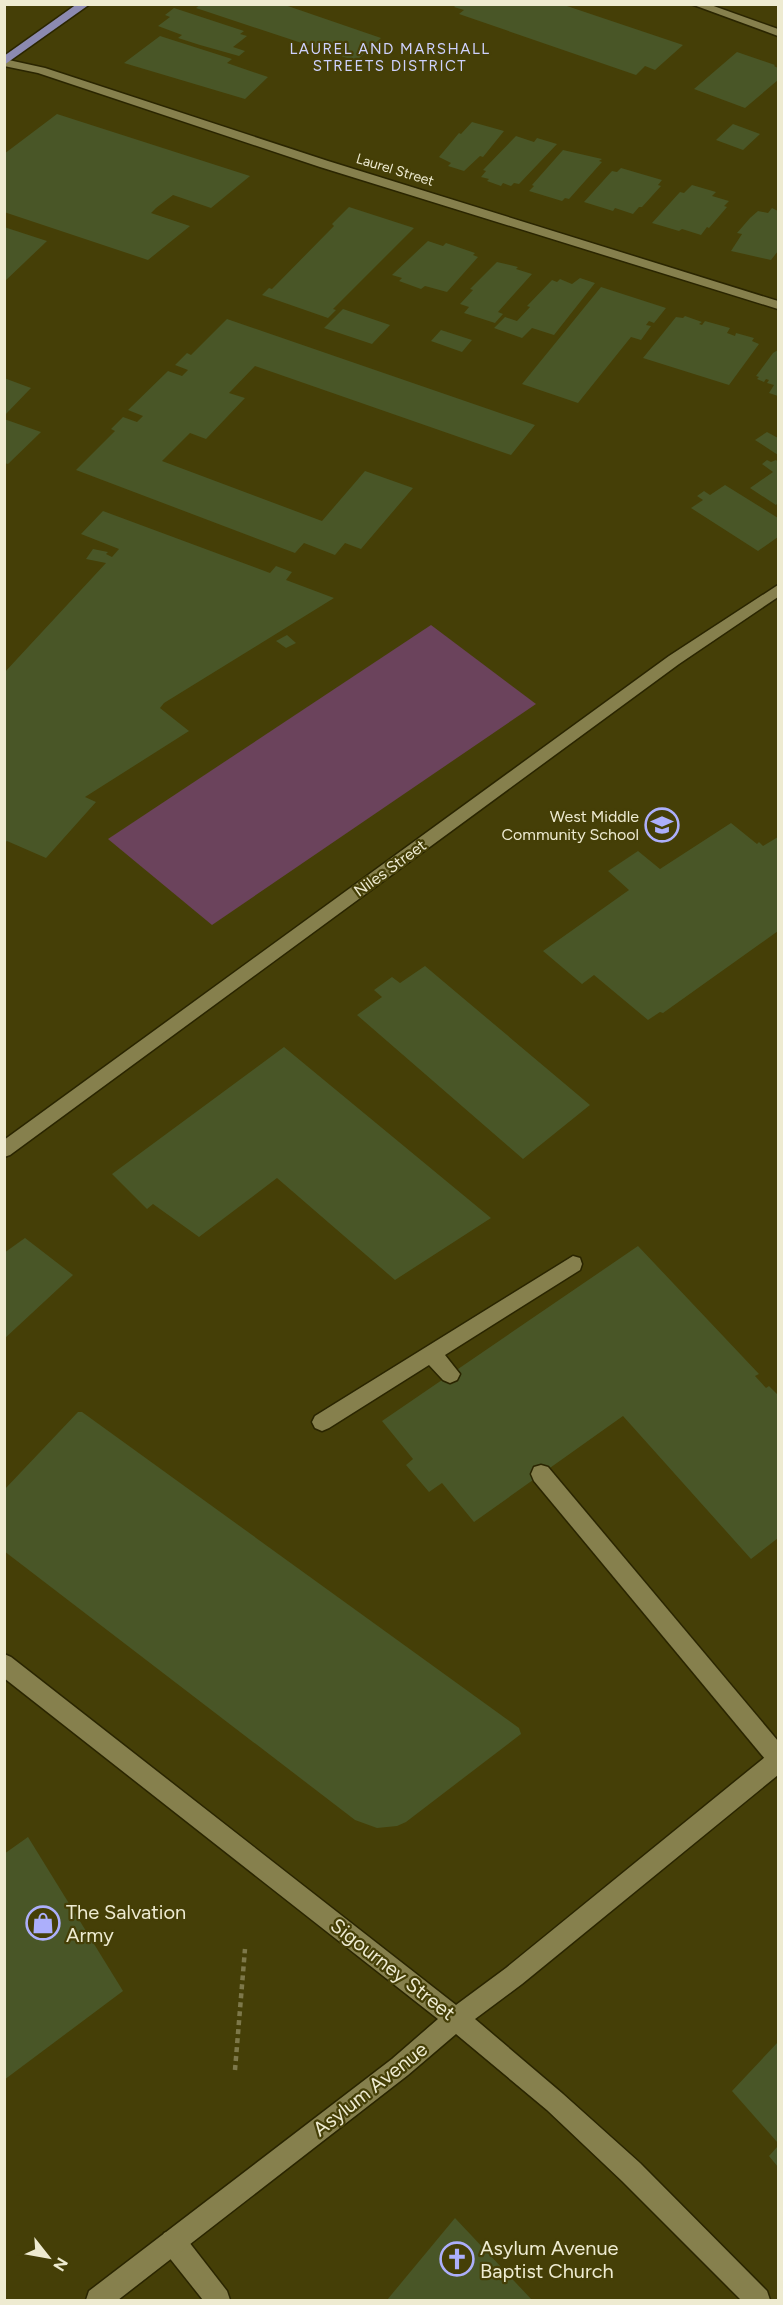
<svg xmlns="http://www.w3.org/2000/svg" width="783" height="2305" font-family="Figtree,sans-serif">
<rect width="100%" height="100%" fill="#453f07"/>
<polygon fill="#6b435c" points="431,625 536,704 212,925 108,839"/>
<g fill="#495627">
<polygon points="201,4 282,4 381,38 356,61 196,8"/>
<polygon points="457,4 561,4 683,45 655,70 645,66 636,75 459,14 464,10 454,7"/>
<polygon points="174,8 244,31 240,34 247,36 233,47 245,51 239,56 200,45 178,38 182,35 158,26 170,17 165,15"/>
<polygon points="160,36 232,59 227,63 268,77 245,99 124,63"/>
<polygon points="737,52 775,65 774,66 778,68 778,80 745,108 694,89"/>
<polygon points="57,114 250,176 211,208 173,195 156,208 151,213 190,226 148,260 4,212 4,154"/>
<polygon points="472,122 504,131 483,157 480,156 464,171 448,166 451,163 439,157 459,133 461,134"/>
<polygon points="733,124 760,134 743,150 716,140"/>
<polygon points="516,136 534,142 537,138 557,144 519,184 514,183 511,186 503,183 501,186 487,181 489,179 481,177 486,171 483,170"/>
<polygon points="563,150 602,159 599,161 602,162 569,199 565,198 562,201 529,191 534,186 532,185"/>
<polygon points="621,168 662,180 658,185 661,186 642,207 639,207 633,214 615,208 613,211 584,202 612,171 617,172"/>
<polygon points="692,185 716,192 712,196 729,201 724,206 727,207 709,228 707,227 701,235 682,229 679,231 652,223 680,192 684,193"/>
<polygon points="349,207 414,228 333,309 336,310 328,318 262,295 269,288 272,289 334,226 332,224"/>
<polygon points="772,208 778,211 778,251 771,260 731,251 742,234 737,233 750,218 758,211 768,213"/>
<polygon points="4,227 47,241 4,282"/>
<polygon points="428,241 443,246 446,243 475,253 473,255 478,257 447,292 425,286 421,289 399,281 402,278 392,275"/>
<polygon points="497,262 518,267 516,269 532,274 498,312 503,314 495,323 464,313 469,307 460,304 473,290 470,289"/>
<polygon points="580,278 595,283 554,335 532,328 522,338 494,328 505,317 517,321 530,307 527,306 552,280 557,282 560,279 572,284"/>
<polygon points="601,287 666,308 654,323 649,321 646,325 651,326 641,340 631,337 578,403 522,384"/>
<polygon points="343,309 390,325 372,344 324,328"/>
<polygon points="685,316 702,322 699,324 702,325 705,321 730,328 727,333 735,336 736,333 754,338 752,341 759,344 729,385 643,358 676,317 683,318"/>
<polygon points="227,319 535,425 511,455 255,366 229,393 245,398 206,439 190,433 162,461 322,521 365,471 413,488 361,549 345,543 335,555 304,543 295,553 76,470 115,431 111,429 123,417 137,422 143,416 128,410 168,371 182,376 188,370 175,365 187,353 191,355"/>
<polygon points="441,330 472,340 462,352 431,341"/>
<polygon points="778,350 778,396 769,393 774,385 767,383 769,380 766,379 764,382 757,379 759,377 756,376 773,353"/>
<polygon points="4,378 31,388 4,416"/>
<polygon points="4,419 41,432 8,464 4,463"/>
<polygon points="767,432 778,438 778,455 755,440"/>
<polygon points="767,460 771,462 776,460 778,462 778,503 776,505 750,488 773,472 762,464"/>
<polygon points="725,485 778,518 778,537 758,551 691,508 703,500 697,496 704,491 710,495"/>
<polygon points="103,511 270,573 276,566 292,572 286,580 334,598 164,703 160,708 189,731 85,797 96,802 46,858 7,841 4,843 4,673 106,563 86,559 93,549 108,552 106,554 112,557 119,549 81,534"/>
<polygon points="287,635 296,643 286,648 276,641"/>
<polygon points="731,823 757,844 759,842 763,846 778,837 778,931 663,1013 660,1012 648,1020 594,975 582,984 543,951 629,890 608,871 638,851 660,869"/>
<polygon points="425,966 590,1105 523,1159 357,1015 382,997 374,990 392,977 400,983"/>
<polygon points="284,1047 491,1218 395,1280 277,1178 199,1237 153,1204 147,1209 112,1174"/>
<polygon points="25,1238 73,1275 4,1339 4,1253"/>
<polygon points="638,1246 759,1374 755,1376 766,1388 769,1386 778,1395 778,1538 751,1559 623,1416 474,1522 442,1483 429,1492 406,1465 413,1459 382,1421"/>
<polygon points="78,1412 82,1412 519,1728 521,1734 406,1822 397,1826 377,1828 355,1820 4,1551 4,1490"/>
<polygon points="28,1837 123,1991 4,2080 4,1854"/>
<polygon points="778,2042 778,2143 732,2091"/>
<polygon points="778,2146 778,2167 769,2156"/>
<polygon points="455,2218 532,2300 387,2300"/>
</g>
<g fill="none" stroke-linecap="round" stroke-linejoin="round">
<defs>
<g id="service">
<polygon points="573,1256 580,1258 582,1264 580,1270 445,1355 460,1374 457,1380 450,1383 443,1380 429,1365 329,1428 322,1431 315,1428 312,1422 315,1416"/>
<polygon points="541,1465 548,1467 778,1741 778,1768 770,1765 534,1481 531,1474 534,1467"/>
<polygon points="173,2230 182,2233 227,2291 230,2300 203,2300 164,2251 161,2242 164,2233"/>
</g>
<g id="minor">
<polygon points="691,4 708,4 778,29 778,36"/>
<polygon points="4,59 45,68 328,161 778,301 778,309 320,167 38,73 4,66"/>
<polygon points="778,585 778,597 679,664 10,1155 4,1157 4,1140 669,656"/>
</g>
<polygon id="secondary" points="4,1654 11,1657 456,2005 506,1968 770,1753 778,1750 778,1775 522,1984 475,2019 563,2094 640,2163 767,2291 770,2300 741,2300 622,2181 547,2110 456,2034 408,2075 118,2300 86,2300 89,2291 392,2059 438,2019 4,1678"/>
<polygon id="primary" points="77,4 90,4 4,65 4,56"/>
</defs>
<use href="#service" stroke="#2a2500" stroke-width="3"/>
<use href="#minor" stroke="#2a2500" stroke-width="3"/>
<use href="#secondary" stroke="#2a2500" stroke-width="3"/>
<use href="#primary" stroke="#2a2500" stroke-width="3"/>
<polyline stroke="#7d784a" stroke-width="4.5" stroke-dasharray="5 4" stroke-linecap="butt" points="235,2070 245,1949"/>
<use href="#service" fill="#86804d" fill-rule="evenodd"/>
<use href="#minor" fill="#86804d" fill-rule="evenodd"/>
<use href="#secondary" fill="#86804d" fill-rule="evenodd"/>
<use href="#primary" fill="#8c8ab1" fill-rule="evenodd"/>
</g>
<defs>
<symbol id="school-ring" viewBox="-11 -11 22 22"><circle r="9.5" fill="#453f07" stroke="#acaffb" stroke-width="1.5"/><path d="M0-5L7-2L0 1L-7-2ZM-4 1L0 2.5L4 1V4Q0 6-4 4Z" fill="#acaffb"/></symbol>
<symbol id="shop-ring" viewBox="-11 -11 22 22"><circle r="9.5" fill="#453f07" stroke="#acaffb" stroke-width="1.5"/><path d="M-5-2.5h2.3a2.7 3.5 0 0 1 5.4 0H5L5.5 6h-11ZM-1.5-2.5h3a1.5 2.3 0 0 0-3 0Z" fill="#acaffb"/></symbol>
<symbol id="church-ring" viewBox="-11 -11 22 22"><circle r="9.5" fill="#453f07" stroke="#acaffb" stroke-width="1.5"/><path d="M-1.2-6h2.4v3.5h3.3v2.4h-3.3V6h-2.4V-.1h-3.3v-2.4h3.3Z" fill="#acaffb"/></symbol>
</defs>
<g fill-rule="evenodd">
<use href="#school-ring" x="643" y="806" width="38" height="38"/>
<use href="#shop-ring" x="24" y="1904" width="38" height="38"/>
<use href="#church-ring" x="438" y="2240" width="38" height="38"/>
</g>
<g text-anchor="middle" dominant-baseline="central" stroke-width="4.5" stroke-linejoin="round" paint-order="stroke">
<g font-size="14" fill="#eeebd1" stroke="#453f07">
<text transform="translate(395 170) rotate(17)">Laurel Street</text>
</g>
<g font-size="15" letter-spacing="1.5" fill="#ced1fd" stroke="#453f07">
<text x="390" y="49">LAUREL AND MARSHALL<tspan x="390" dy="17">STREETS DISTRICT</tspan></text>
</g>
<g font-size="16" fill="#eeebd1" stroke="#453f07" text-anchor="end">
<text x="639" y="816">West Middle<tspan x="639" dy="18">Community School</tspan></text>
</g>
<g font-size="16" fill="#eeebd1" stroke="#453f07">
<text transform="translate(390 868) rotate(-36)">Niles Street</text>
</g>
<g font-size="20" fill="#eeebd1" stroke="#453f07" text-anchor="start">
<text x="66" y="1912">The Salvation<tspan x="66" dy="23">Army</tspan></text>
<text x="480" y="2248">Asylum Avenue<tspan x="480" dy="23">Baptist Church</tspan></text>
</g>
<g font-size="20" fill="#eeebd1" stroke="#453f07">
<text transform="translate(393 1969) rotate(38)">Sigourney Street</text>
<text transform="translate(370 2089) rotate(-38)">Asylum Avenue</text>
</g>
</g>
<rect width="783" height="2305" fill="none" stroke="#eeebd1" stroke-width="12"/>
<g transform="translate(48 2257) rotate(121)" stroke="#453f07" stroke-width="4.5" paint-order="stroke">
<path d="M0-4.5L10 22L0 15L-10 22Z" fill="#eeebd1"/>
<text y="-9" font-size="16" font-weight="bold" text-anchor="middle" fill="#eeebd1">N</text>
</g>
</svg>
